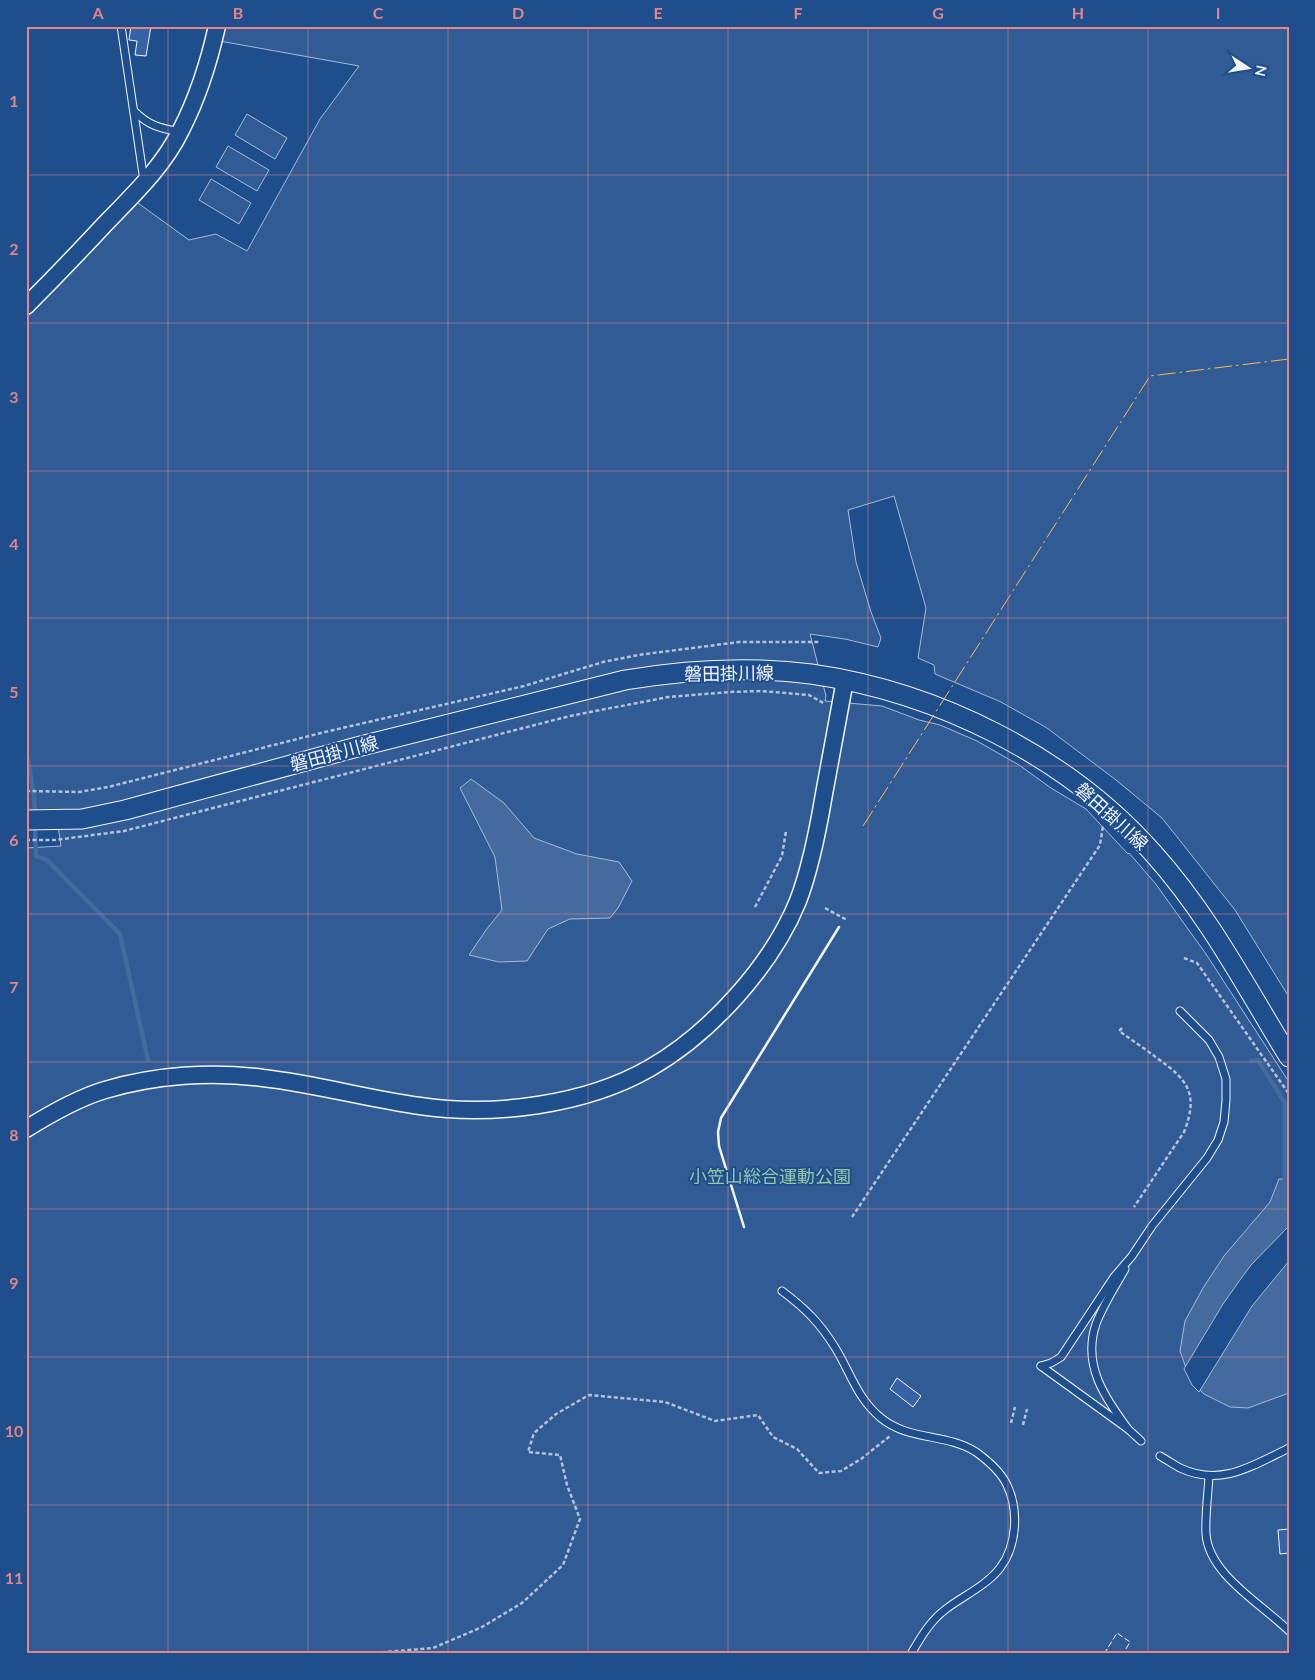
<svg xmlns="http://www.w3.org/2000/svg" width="1315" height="1680" font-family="Lato,'Noto Sans JP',sans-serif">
<rect width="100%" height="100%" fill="#1f4e8c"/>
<g fill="#305b95" stroke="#a8bbd7">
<polygon points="217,26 1289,26 1289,997 1235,910 1162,818 1116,780 1047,728 1001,702 935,674 934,665 918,658 926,608 894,496 848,510 856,562 871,612 881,638 878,647 845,639 810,634 826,696 825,701 882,706 919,720 940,725 977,741 1019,765 1051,788 1086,809 1128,854 1129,853 1155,883 1206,954 1289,1082 1289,1654 26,1654 26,848 61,846 56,812 26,811 26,306 131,198 189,240 216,234 247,251 320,119 359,66 214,40"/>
<polygon points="247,114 287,138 275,159 235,135"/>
<polygon points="228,146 269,170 257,191 216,167"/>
<polygon points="211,179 251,203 239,224 199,200"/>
</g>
<g fill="#446ba0" stroke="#a8bbd7">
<polygon points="471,779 504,803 534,838 577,854 619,862 632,881 618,908 610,918 570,919 548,929 527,961 499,962 469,955 486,930 502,910 495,857 460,788"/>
<polygon points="1279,1179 1289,1179 1289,1393 1248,1408 1230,1407 1204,1394 1194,1384 1187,1371 1180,1351 1185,1321 1203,1288 1224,1256 1270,1202"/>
</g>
<polygon fill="#1f4e8c" stroke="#a8bbd7" points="1289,1226 1289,1261 1252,1306 1199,1392 1192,1385 1184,1369 1223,1304 1240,1280 1251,1265"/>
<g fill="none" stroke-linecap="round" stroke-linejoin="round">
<g stroke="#446ba0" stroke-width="4.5">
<polyline points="26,758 28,759 34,797 35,814"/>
<polyline points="35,825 36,856 47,860 120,934 148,1060"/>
<polyline points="1251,1061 1258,1060 1285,1103 1285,1184"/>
</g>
</g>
<g fill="#3563a3" stroke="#f2f6ff">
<polygon points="131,26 151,26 146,56 135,55 137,41 129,40"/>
<polygon points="897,1378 921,1396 913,1407 890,1389"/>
<polygon points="1289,1529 1289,1553 1280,1554 1278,1530"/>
</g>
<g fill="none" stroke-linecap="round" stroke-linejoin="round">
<defs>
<g id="service">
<polyline points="121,26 144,181"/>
<path d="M 134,111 C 149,126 160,128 180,132"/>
<path d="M 1125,1269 C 1115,1287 1103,1305 1096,1324 C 1082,1365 1105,1398 1128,1429"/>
<path d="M 782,1291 C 806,1309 820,1323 836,1349 C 851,1374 857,1398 881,1418 C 909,1441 946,1433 976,1452 C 987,1460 1001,1472 1007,1485 C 1019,1510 1017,1546 1000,1568 C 986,1586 963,1596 946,1609 C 930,1621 921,1637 911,1654"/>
<polyline points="1041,1366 1051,1363 1061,1357 1114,1277 1132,1256 1152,1226 1207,1158 1218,1140 1224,1122 1226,1100 1226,1079 1219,1057 1209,1040 1180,1011"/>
<polyline points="1041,1366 1128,1429 1141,1441"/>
<path d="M 1160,1456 C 1167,1460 1173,1464 1180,1468 C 1221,1487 1252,1466 1289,1448"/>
<path d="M 1209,1476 C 1208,1495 1205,1515 1206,1534 C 1209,1575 1262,1604 1289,1631"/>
</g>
<g id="tertiary">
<path d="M 26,306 C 53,279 79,252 105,224 C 133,195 163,167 181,130 C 198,97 209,62 217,26"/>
<path d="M 26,1129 C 50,1114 78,1098 105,1090 C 155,1075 212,1071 263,1078 C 316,1084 368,1099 420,1106 C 493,1117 586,1105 650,1068 C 711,1033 772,965 798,901 C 811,867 818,830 824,794 C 831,756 838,718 845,680"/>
</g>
<path id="secondary" d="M 26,820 L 82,819 L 125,810 L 361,746 L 625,680 C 685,670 750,666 811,674 C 938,692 1068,757 1153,853 C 1208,914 1246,987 1289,1057"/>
</defs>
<use href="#service" stroke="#f2f6ff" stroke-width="9"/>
<use href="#tertiary" stroke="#f2f6ff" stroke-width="19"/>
<use href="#secondary" stroke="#f2f6ff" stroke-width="21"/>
<g stroke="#b3c4dc" stroke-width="2.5" stroke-dasharray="4 2.5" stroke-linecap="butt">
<polyline points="26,791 79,792 108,787 325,732 524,686 603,662 638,655 739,642 819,642"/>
<polyline points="26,840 55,840 124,831 570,716 668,697 730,692 761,691 809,695 825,704"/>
<polyline points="755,907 782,856 786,831"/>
<polyline points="825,908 847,920"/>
<polyline points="1184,958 1197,963 1289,1094"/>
<path d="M 1122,1028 L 1119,1031 C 1132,1040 1145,1049 1157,1058 C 1188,1080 1199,1094 1184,1132 L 1134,1207"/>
<polyline points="852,1217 1100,845 1103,826"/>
<polyline points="1011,1423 1015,1407"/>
<polyline points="1023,1425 1027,1409"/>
<polyline points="362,1654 433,1648 482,1627 522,1603 563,1565 580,1519 567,1485 560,1455 528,1452 534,1433 556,1414 589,1395 665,1402 715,1421 758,1415 773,1437 797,1449 819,1473 841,1471 861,1459 890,1436"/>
</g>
<use href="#service" stroke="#1f4e8c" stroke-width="7"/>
<use href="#tertiary" stroke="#1f4e8c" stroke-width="16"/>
<use href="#secondary" stroke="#1f4e8c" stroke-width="19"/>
<polyline stroke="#f2f6ff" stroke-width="1" stroke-dasharray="6 2.5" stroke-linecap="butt" points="1104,1654 1117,1633 1130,1642 1123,1654"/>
<polyline stroke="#f2f6ff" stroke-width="2.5" points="744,1227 719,1146 718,1132 721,1118 839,927"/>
<polyline stroke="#ffb74d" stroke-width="1" stroke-dasharray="18 4 2.5 4" stroke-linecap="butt" points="863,826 1150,376 1289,359"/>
</g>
<path fill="none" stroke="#e38589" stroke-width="1" stroke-opacity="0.55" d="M 168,26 L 168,1654M 308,26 L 308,1654M 448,26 L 448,1654M 588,26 L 588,1654M 728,26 L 728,1654M 868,26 L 868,1654M 1008,26 L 1008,1654M 1148,26 L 1148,1654M 26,175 L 1289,175M 26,323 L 1289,323M 26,471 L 1289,471M 26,618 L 1289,618M 26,766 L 1289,766M 26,914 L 1289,914M 26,1062 L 1289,1062M 26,1209 L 1289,1209M 26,1357 L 1289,1357M 26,1505 L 1289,1505"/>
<g text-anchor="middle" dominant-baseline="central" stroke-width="4" stroke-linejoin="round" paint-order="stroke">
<g font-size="18" fill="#f2f6ff" stroke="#1f4e8c">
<text transform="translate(729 673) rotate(-1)">磐田掛川線</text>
<text transform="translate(334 753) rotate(-15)">磐田掛川線</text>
<text transform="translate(1112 816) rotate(42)">磐田掛川線</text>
</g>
<g font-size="18" fill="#97c8a6" stroke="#1f4e8c">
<text x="770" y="1176">小笠山総合運動公園</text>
</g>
</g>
<rect width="1315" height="1680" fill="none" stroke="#1f4e8c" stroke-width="55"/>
<g transform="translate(1248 68) rotate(102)" stroke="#1f4e8c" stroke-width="4" paint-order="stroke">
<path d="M0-4L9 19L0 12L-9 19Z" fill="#f2f6ff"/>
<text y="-8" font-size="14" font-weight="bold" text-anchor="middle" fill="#f2f6ff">N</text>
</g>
<rect x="28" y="28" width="1260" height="1624" fill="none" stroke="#e38589" stroke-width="2"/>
<g font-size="16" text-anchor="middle" font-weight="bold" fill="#e38589">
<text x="98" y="19">A</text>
<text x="238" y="19">B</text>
<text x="378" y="19">C</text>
<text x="518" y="19">D</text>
<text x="658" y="19">E</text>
<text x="798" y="19">F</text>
<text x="938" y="19">G</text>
<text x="1078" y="19">H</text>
<text x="1218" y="19">I</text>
<text x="14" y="107">1</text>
<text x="14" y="255">2</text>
<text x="14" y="403">3</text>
<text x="14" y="550">4</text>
<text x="14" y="698">5</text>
<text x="14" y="846">6</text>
<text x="14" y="993">7</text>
<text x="14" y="1141">8</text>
<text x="14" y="1289">9</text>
<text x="14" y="1437">10</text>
<text x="14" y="1584">11</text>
</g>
</svg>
